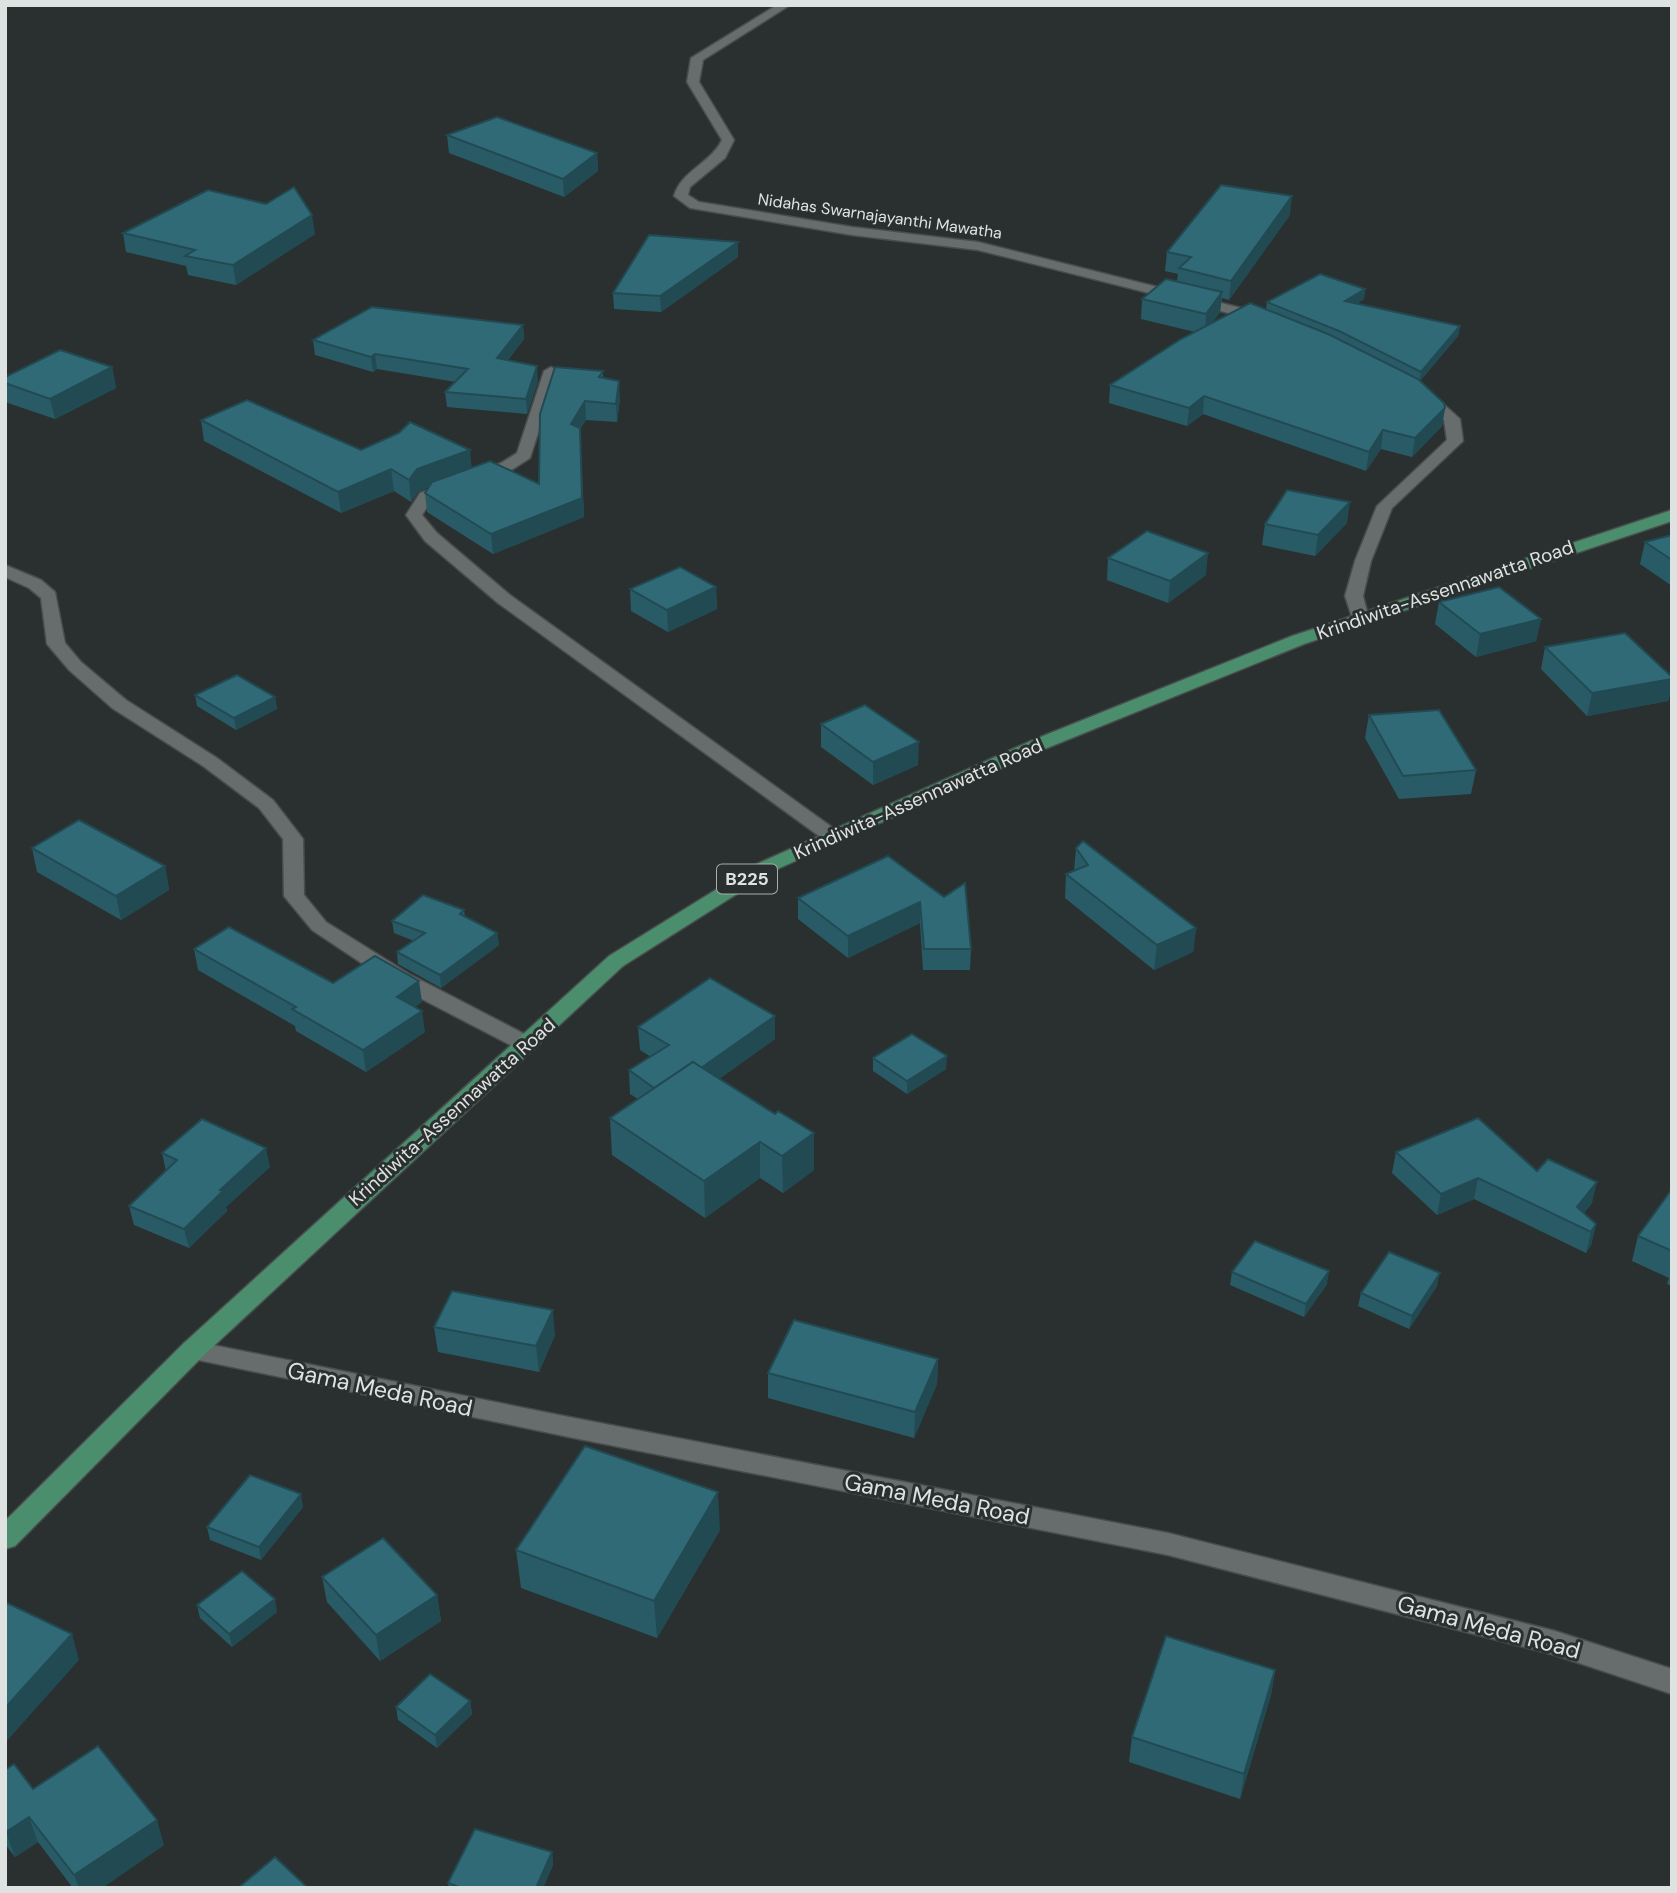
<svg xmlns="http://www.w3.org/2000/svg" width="1677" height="1893" font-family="'DM Sans',sans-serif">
<rect width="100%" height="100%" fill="#2a302f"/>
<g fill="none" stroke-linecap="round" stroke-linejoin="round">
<defs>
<g id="minor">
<path d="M 777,5 L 790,5 L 703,60 L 699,82 L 734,140 L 725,158 L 690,187 L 688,195 L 699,202 L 852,227 L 978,242 L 1269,315 L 1271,318 L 1264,322 L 978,250 L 852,235 L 690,208 L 674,196 C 681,171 711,163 722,140 L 687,82 L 691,58 Z"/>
<polygon points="551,367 558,371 530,458 513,469 432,499 422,515 437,533 510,595 840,833 843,837 840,841 826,841 498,603 425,541 406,515 420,493 501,463 517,453 544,371"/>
<polygon points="1425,390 1430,392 1460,419 1463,441 1392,508 1371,561 1363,596 1369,619 1366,623 1354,623 1345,596 1355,561 1377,506 1447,440 1444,420 1417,395"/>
<polygon points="5,565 41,580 55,592 65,643 81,662 126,700 217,758 273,800 303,839 304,895 326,922 409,974 534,1039 537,1044 534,1049 518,1049 393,984 312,930 284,896 283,839 259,808 203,766 112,708 69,670 47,644 41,598 29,588 5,577"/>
<polygon points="193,1341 569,1417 1168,1533 1555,1631 1672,1669 1672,1694 1555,1655 1168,1555 569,1437 184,1357 180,1350 184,1343"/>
</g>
<polygon id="primary" points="1672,510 1672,521 1304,644 1047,748 773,871 623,966 202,1357 15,1546 5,1549 5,1521 184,1343 609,956 759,863 1033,740 1292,636"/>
</defs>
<use href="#minor" stroke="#484d4c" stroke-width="3"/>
<use href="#primary" stroke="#484d4c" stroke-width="3"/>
<use href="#minor" fill="#676d6c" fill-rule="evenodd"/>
<use href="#primary" fill="#4b8e6d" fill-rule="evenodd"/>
</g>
<g fill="#295b66">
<polygon points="447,135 597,153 598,171 564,197 449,153"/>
<polygon points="1290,215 1229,300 1222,298 1220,312 1213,322 1266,309 1267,302 1365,289 1364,299 1356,304 1460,326 1458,336 1420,381 1445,408 1442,426 1412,457 1381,449 1366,471 1203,414 1187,426 1109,403 1110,385 1195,332 1141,319 1142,299 1177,281 1178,274 1165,271 1167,252"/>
<polygon points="123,233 315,234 236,285 188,275 186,266 126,252"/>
<polygon points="738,257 661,312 614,309 613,293"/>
<polygon points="523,325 524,339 508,360 538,381 527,414 447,407 445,392 456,382 377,369 373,372 315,355 313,340"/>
<polygon points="112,367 116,388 55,419 5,402 5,377"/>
<polygon points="603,371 603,378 620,399 617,422 586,420 580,429 584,517 493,554 427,512 425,493 429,487 419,491 411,502 394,491 341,513 204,441 201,420 361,450 472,467 539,484 540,414"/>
<polygon points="1347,523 1315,556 1262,545 1265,524"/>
<polygon points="1672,535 1672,586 1640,564 1645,542"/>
<polygon points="1108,558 1206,575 1168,603 1107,580"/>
<polygon points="716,587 717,609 668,632 631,611 630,589"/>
<polygon points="1439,602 1541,619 1536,641 1476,657 1435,624"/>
<polygon points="1545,647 1672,677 1672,687 1668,701 1587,716 1541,669"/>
<polygon points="195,695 275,697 277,709 236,730 197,706"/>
<polygon points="1369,715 1476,770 1471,794 1399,799 1365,738"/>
<polygon points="821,724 918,765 873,785 821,747"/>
<polygon points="32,848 165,866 169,890 121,920 37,872"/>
<polygon points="1076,848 1196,928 1193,952 1154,970 1065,898 1066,874 1074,871"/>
<polygon points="888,856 971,949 970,970 923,970 920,923 848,958 798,919 798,898"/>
<polygon points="464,910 465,917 497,933 499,945 441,988 398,964 397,952 414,941 394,933 392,921"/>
<polygon points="194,949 333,983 422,1002 415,1007 425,1032 366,1072 296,1031 295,1026 198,970"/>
<polygon points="775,1016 775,1039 719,1079 775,1114 814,1133 814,1170 783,1193 760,1178 705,1218 612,1155 610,1118 638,1099 630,1094 629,1070 651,1057 640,1050 638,1027"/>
<polygon points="873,1058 946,1069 907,1094 873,1071"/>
<polygon points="1396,1152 1537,1171 1592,1203 1584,1213 1596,1224 1591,1245 1586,1253 1474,1199 1437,1215 1392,1173"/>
<polygon points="162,1153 270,1167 226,1207 227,1211 189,1248 134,1225 129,1206 166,1171"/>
<polygon points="1672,1189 1672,1286 1667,1284 1669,1278 1632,1261 1638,1236"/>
<polygon points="1232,1272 1327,1284 1304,1317 1230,1285"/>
<polygon points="1437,1286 1409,1329 1358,1306 1361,1293"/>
<polygon points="434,1327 555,1335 539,1372 438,1352"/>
<polygon points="938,1359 937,1384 914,1438 768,1398 768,1373"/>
<polygon points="303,1507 261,1560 210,1540 207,1527"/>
<polygon points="720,1530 657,1638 521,1588 516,1550"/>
<polygon points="322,1577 437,1595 441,1621 380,1661 327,1602"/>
<polygon points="197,1605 277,1612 232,1647 200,1618"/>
<polygon points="1275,1670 1271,1695 1240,1799 1129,1762 1132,1737"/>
<polygon points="470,1701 472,1714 437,1748 398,1720 396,1707"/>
<polygon points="5,1770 33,1789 164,1845 102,1888 73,1888 38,1842 15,1857 5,1844"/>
<polygon points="552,1852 553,1865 543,1888 449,1888 448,1883"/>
</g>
<g fill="#224a53">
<polygon points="597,153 598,171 564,197 563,179"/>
<polygon points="1292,196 1290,215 1229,300 1231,281"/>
<polygon points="312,215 315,234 236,285 233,265"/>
<polygon points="738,242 738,257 661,312 660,296"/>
<polygon points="1365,289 1364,299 1344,311 1345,301"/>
<polygon points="1222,292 1220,312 1205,334 1206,314"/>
<polygon points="523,325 524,339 498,372 497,358"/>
<polygon points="1460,326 1458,336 1419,382 1421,372"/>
<polygon points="375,354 377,369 373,372 371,357"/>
<polygon points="537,366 538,381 527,414 526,399"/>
<polygon points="112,367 116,388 55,419 50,399"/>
<polygon points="619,381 620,399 617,422 616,404"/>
<polygon points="1204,396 1203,414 1187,426 1189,408"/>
<polygon points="585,401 586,420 580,429 584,517 493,554 491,534 582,498 571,424"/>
<polygon points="1445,408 1442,426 1412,457 1415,438"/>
<polygon points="1383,430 1381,449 1366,471 1369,452"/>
<polygon points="470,450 472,471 419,491 411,502 409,480 417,469"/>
<polygon points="391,469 394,491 341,513 338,492"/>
<polygon points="1350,502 1347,523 1315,556 1318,535"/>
<polygon points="1208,553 1206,575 1168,603 1170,581"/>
<polygon points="716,587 717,609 668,632 667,610"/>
<polygon points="1541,619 1536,641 1476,657 1480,634"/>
<polygon points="1672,679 1672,687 1668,701 1587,716 1592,693"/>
<polygon points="275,697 277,709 236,730 234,718"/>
<polygon points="919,742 918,765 873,785 873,762"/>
<polygon points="165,866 169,890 121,920 116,896"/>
<polygon points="920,902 920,923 848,958 848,936"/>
<polygon points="1196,928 1193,952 1154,970 1157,945"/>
<polygon points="497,933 499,945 441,988 440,975"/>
<polygon points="419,981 422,1002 400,1018 397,997"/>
<polygon points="422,1011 425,1032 366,1072 363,1050"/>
<polygon points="775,1016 775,1039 665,1118 664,1095"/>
<polygon points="947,1056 946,1069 907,1094 907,1081"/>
<polygon points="814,1133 814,1170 783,1193 782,1156"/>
<polygon points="760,1142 760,1178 705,1218 704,1181"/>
<polygon points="266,1148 270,1167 226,1207 227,1211 189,1248 184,1229 220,1190"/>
<polygon points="1478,1178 1474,1199 1437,1215 1441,1194"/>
<polygon points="1597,1182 1592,1203 1575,1224 1577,1207"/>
<polygon points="1596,1224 1591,1245 1586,1253 1591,1232"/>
<polygon points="1329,1271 1327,1284 1304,1317 1306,1304"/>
<polygon points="1440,1273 1437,1286 1409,1329 1412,1316"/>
<polygon points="553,1310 555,1335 539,1372 536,1346"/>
<polygon points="938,1359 937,1384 914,1438 915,1412"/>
<polygon points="718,1492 720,1530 657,1638 654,1601"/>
<polygon points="301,1494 303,1507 261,1560 259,1547"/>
<polygon points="437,1595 441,1621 380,1661 376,1635"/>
<polygon points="275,1599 277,1612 232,1647 229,1634"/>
<polygon points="72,1634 79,1660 5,1743 5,1708"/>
<polygon points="1275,1670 1271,1695 1240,1799 1244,1774"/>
<polygon points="470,1701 472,1714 437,1748 435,1735"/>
<polygon points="29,1817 38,1842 15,1857 6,1832"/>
<polygon points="157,1820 164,1845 102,1888 79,1888 74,1875"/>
<polygon points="552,1852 553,1865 543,1888 536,1888"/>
</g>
<g fill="#306a77" stroke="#224a53" stroke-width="2">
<polygon points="497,117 597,153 563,179 447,135"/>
<polygon points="1221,185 1292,196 1231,281 1179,268 1191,257 1167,252"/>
<polygon points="294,187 312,215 233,265 185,256 195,250 123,233 208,190 266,204"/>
<polygon points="649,235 738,242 660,296 613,293"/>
<polygon points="1320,274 1365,289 1345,301 1460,326 1421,372 1339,331 1267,302"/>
<polygon points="1166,279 1222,292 1206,314 1142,299"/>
<polygon points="1250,303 1328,334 1418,379 1444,403 1445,408 1415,438 1383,430 1369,452 1204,396 1189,408 1110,385 1181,339"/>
<polygon points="372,307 523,325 497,358 537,366 526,399 445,392 468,369 375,354 371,357 313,340"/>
<polygon points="60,350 112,367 50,399 5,383 5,377"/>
<polygon points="555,367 603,371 599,377 619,381 616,404 585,401 571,424 580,428 582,498 491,534 425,493 432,482 490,461 539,484 540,414"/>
<polygon points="247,400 361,450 399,433 410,422 470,450 417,469 409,480 391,469 338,492 201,420"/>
<polygon points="1287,490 1350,502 1318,535 1265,524"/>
<polygon points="1147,531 1208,553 1170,581 1108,558"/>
<polygon points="1672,535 1672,560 1645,542"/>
<polygon points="680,567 716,587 667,610 630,589"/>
<polygon points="1499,587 1541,619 1480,634 1439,602"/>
<polygon points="1625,633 1672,677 1672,679 1592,693 1545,647"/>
<polygon points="237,675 275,697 234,718 195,695"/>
<polygon points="865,705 919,742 873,762 821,724"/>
<polygon points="1439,710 1476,770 1403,776 1369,715"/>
<polygon points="79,820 165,866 116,896 32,848"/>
<polygon points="1083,841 1196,928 1157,945 1066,874 1088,865 1076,848"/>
<polygon points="888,856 944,897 965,883 971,949 924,949 920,902 848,936 798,898"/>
<polygon points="423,895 464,910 460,914 497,933 440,975 397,952 425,933 392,921"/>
<polygon points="229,927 333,983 375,956 419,981 397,997 422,1011 363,1050 292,1009 296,1007 194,949"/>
<polygon points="710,978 775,1016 701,1068 693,1062 654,1088 629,1070 669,1045 638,1027"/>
<polygon points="912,1034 947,1056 907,1081 873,1058"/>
<polygon points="693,1062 775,1114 778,1111 814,1133 782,1156 760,1142 704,1181 610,1118"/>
<polygon points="1478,1118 1537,1171 1548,1159 1597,1182 1577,1207 1596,1224 1591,1232 1478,1178 1441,1194 1396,1152"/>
<polygon points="202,1119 266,1148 220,1190 223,1191 184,1229 129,1206 177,1160 162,1153"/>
<polygon points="1672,1189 1672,1251 1638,1236"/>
<polygon points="1255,1241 1329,1271 1306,1304 1232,1272"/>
<polygon points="1389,1252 1440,1273 1412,1316 1361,1293"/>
<polygon points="452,1291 553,1310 536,1346 434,1327"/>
<polygon points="794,1320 938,1359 915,1412 768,1373"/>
<polygon points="585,1446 718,1492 654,1601 516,1550"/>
<polygon points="250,1475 301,1494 259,1547 207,1527"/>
<polygon points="383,1538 437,1595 376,1635 322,1577"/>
<polygon points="242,1571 275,1599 229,1634 197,1605"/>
<polygon points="5,1602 72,1634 5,1708"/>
<polygon points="1166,1636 1275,1670 1244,1774 1132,1737"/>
<polygon points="430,1674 470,1701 435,1735 396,1707"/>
<polygon points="98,1746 157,1820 74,1875 29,1817 6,1832 5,1830 5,1770 14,1764 33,1789"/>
<polygon points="475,1829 552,1852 536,1888 462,1888 448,1883"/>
<polygon points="275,1857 308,1888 238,1888"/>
</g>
<g text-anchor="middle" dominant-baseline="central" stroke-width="6" stroke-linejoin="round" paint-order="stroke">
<g font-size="16" fill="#dee2e1" stroke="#2a302f">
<text transform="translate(880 216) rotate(8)">Nidahas Swarnajayanthi Mawatha</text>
</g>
<rect fill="#2a302f" stroke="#a8adac" stroke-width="2" x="717" y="864.5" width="60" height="29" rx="5"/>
<g font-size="18" font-weight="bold" fill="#dee2e1">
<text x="747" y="879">B225</text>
</g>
<g font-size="19" fill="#dee2e1" stroke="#2a302f">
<text transform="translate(1445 590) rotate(-19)">Krindiwita-Assennawatta Road</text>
<text transform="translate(918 799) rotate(-24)">Krindiwita-Assennawatta Road</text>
<text transform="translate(452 1112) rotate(-42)">Krindiwita-Assennawatta Road</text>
</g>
<g font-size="23" fill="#dee2e1" stroke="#2a302f">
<text transform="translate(380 1389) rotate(12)">Gama Meda Road</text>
<text transform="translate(937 1499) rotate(11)">Gama Meda Road</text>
<text transform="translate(1489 1627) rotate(15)">Gama Meda Road</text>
</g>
</g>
<rect width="1677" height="1893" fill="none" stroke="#dee2e1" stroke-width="14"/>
</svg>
